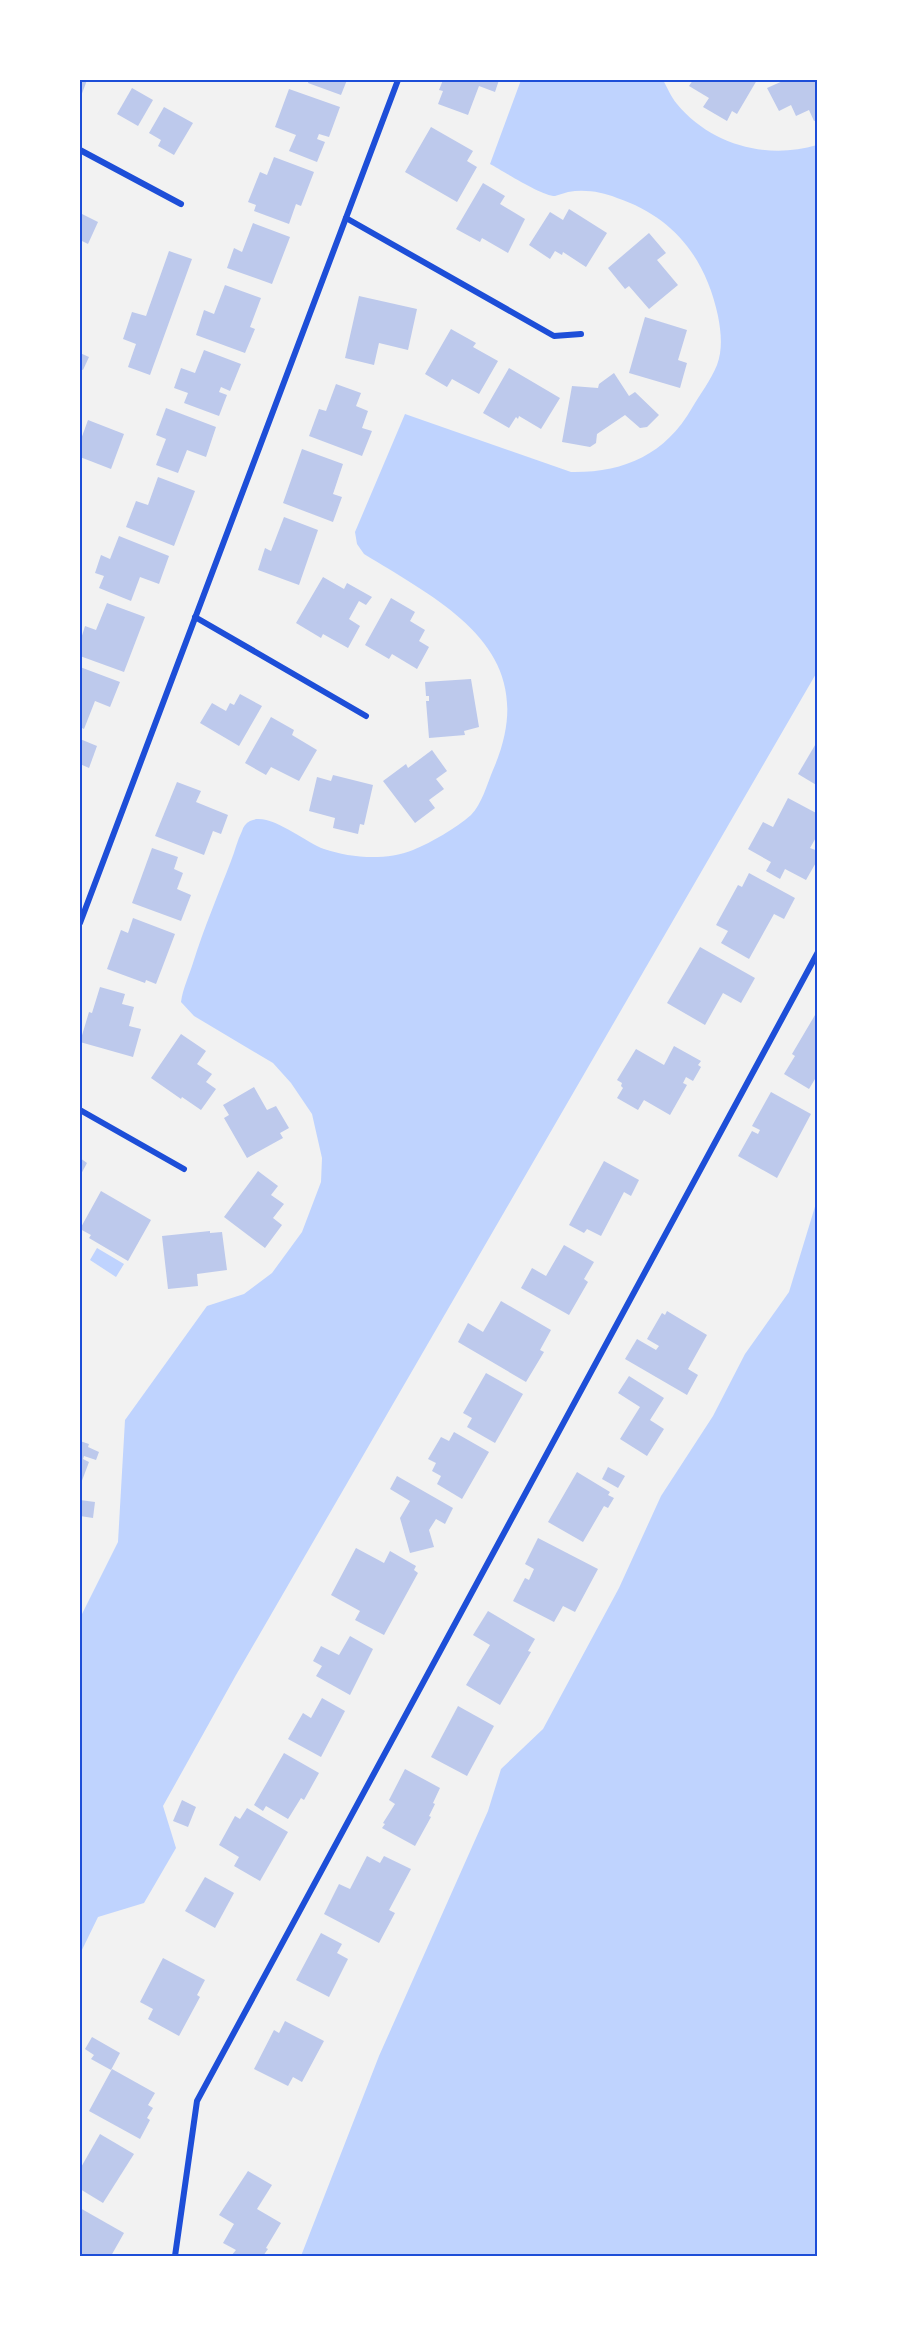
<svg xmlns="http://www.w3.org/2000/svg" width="897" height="2336" font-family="'Space Grotesk',sans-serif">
<rect width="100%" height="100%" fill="#f2f2f2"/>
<g fill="#bfd3fe">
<path d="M 521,80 L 663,80 C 667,87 671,97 677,104 C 711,145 767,160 817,145 L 817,672 L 236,1675 L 163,1806 L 176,1848 L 144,1903 L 98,1917 L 80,1954 L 80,1618 L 118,1542 L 125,1420 L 207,1306 L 244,1294 L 272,1273 L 302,1232 L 321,1182 L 322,1158 L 312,1114 L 291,1083 L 273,1063 L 194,1016 L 181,1002 C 183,988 189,976 193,963 C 204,928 218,895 231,861 C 235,851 237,841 242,831 C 243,827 246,823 250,821 C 269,811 304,842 324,849 C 351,858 385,861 413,850 C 432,842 455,829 471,815 C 482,804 487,784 493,770 C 544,653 449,606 364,554 L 357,544 L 355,532 L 405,414 L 571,472 C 623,473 665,455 692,408 C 700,394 711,380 717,365 C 723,349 721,332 718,316 C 706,259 674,217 617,198 C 602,192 585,189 568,192 C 564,193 559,195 555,196 C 542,196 503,171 490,164 Z"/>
<polygon points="817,1200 817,2256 301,2256 379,2056 488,1811 501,1769 543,1729 619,1588 661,1496 713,1416 745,1354 789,1292"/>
<polygon points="97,1248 124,1264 116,1277 90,1260"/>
</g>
<g fill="#bdc9ec">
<polygon points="80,80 87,80 80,99"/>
<polygon points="309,80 347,80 341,95 308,83"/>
<polygon points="443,80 499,80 495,92 479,86 468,115 438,104 443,91 439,90"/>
<polygon points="693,80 757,80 737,114 732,111 727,121 703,107 709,98 689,86"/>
<polygon points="785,80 818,80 818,120 814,121 809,110 796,116 791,105 779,111 767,88"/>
<polygon points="132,88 153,100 138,126 117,114"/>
<polygon points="289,89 340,107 329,137 319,134 317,139 325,142 317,162 289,151 296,135 275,127"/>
<polygon points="164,107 193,123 174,155 158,146 161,140 149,133"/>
<polygon points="431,127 473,151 467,161 477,167 457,202 405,172"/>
<polygon points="274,157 314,172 301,206 296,204 289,224 254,211 256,205 248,202 260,172 267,175"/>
<polygon points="483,183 505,196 500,204 525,219 508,253 482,238 480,242 456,229"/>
<polygon points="569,209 607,233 586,267 563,252 562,255 555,251 550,259 529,245 550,212 563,220"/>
<polygon points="80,213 98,222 88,244 80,240"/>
<polygon points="253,223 290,237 272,284 227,268 234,248 242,252"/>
<polygon points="649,233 666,253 657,260 678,285 649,309 629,286 625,289 608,268"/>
<polygon points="169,251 192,259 150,375 128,367 136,344 123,339 132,312 146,316"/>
<polygon points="225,285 261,298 250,327 255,329 245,353 196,335 204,310 214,314"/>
<polygon points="359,296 417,309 408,350 379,343 374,365 345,358"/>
<polygon points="645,317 687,330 678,360 687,363 680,388 629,373"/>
<polygon points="451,329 476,343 473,347 498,361 479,394 452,379 447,387 425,374"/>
<polygon points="204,350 241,364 230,391 221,387 219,392 227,395 219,416 184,403 188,393 174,388 181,368 195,373"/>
<polygon points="80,353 89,357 83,370 80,369"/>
<polygon points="509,368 560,398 541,429 519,416 518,419 516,417 509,428 483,413"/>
<polygon points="614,373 629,396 635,392 659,415 647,427 640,428 625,415 597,434 596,443 590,447 562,442 572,386 598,388 599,384"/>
<polygon points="336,384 361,393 356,406 368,411 362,428 372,431 362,456 309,436 319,409 326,411"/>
<polygon points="166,408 216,427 206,457 187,450 178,473 156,465 166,439 156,435"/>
<polygon points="88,420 124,434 111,469 80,457 80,442"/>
<polygon points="302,449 343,464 333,494 342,497 333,522 283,503"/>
<polygon points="158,477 195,491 174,546 126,527 136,501 148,505"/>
<polygon points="284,517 318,530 299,585 258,570 265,548 271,551"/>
<polygon points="119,536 169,556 159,584 140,577 131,601 99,588 104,576 95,573 101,555 110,559"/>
<polygon points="323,577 344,589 347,583 372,597 366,605 359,601 349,619 360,626 348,648 323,634 321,638 296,623"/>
<polygon points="391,598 415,612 410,621 425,630 419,641 429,647 417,669 392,654 389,659 365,645"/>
<polygon points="107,603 145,617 124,672 80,656 80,642 85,626 96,630"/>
<polygon points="80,667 120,682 110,707 95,701 84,729 80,727"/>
<polygon points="471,679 479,727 464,731 465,735 429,738 426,701 429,701 429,696 426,696 425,682"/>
<polygon points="240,694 262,706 239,746 200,723 212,703 226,711 230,703 234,705"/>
<polygon points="271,717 294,730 292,735 317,750 299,781 271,767 266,775 245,763"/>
<polygon points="80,739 97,746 89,768 80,764"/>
<polygon points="818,740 818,786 798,774"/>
<polygon points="432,750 447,771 436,779 444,789 429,800 435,808 415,823 383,781 406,764 408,768"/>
<polygon points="333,775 373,785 364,825 360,824 358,834 333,828 335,818 309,811 317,777 331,781"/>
<polygon points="177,782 201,791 196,802 228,815 221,834 213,831 204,855 155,836"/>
<polygon points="788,798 818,814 818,834 810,848 818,851 818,859 806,880 785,869 780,879 766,871 771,862 748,849 763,822 773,827"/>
<polygon points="152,848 178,857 174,869 183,873 177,889 191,895 181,921 132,903"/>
<polygon points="749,873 795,898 784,919 774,914 749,959 721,943 728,931 716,925 738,885 742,887"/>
<polygon points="133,918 175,934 156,984 146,980 145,983 107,969 121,930 128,933"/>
<polygon points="700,947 755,978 741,1003 723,993 705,1025 667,1003"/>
<polygon points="100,987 125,994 122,1004 134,1007 129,1026 141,1029 133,1057 80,1042 89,1012 92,1013"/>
<polygon points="815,1015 818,1016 818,1074 809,1089 784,1074 795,1056 792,1054"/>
<polygon points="181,1034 206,1051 197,1064 212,1074 206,1082 216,1089 201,1110 182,1097 181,1099 151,1078"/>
<polygon points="674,1046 701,1061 698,1065 701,1067 693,1081 686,1077 683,1083 687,1085 670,1115 644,1100 638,1110 617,1098 623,1088 621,1086 622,1083 617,1080 636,1049 664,1065"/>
<polygon points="254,1087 267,1110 276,1106 289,1128 280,1133 283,1138 247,1158 224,1118 229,1115 223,1105"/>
<polygon points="771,1092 811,1114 777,1178 738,1156 752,1131 758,1134 760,1130 752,1126"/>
<polygon points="80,1158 87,1163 80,1176"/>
<polygon points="604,1161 639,1180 631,1196 624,1192 601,1236 587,1229 584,1233 569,1225"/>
<polygon points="258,1171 278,1186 271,1195 284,1204 273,1218 282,1225 265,1248 224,1217"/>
<polygon points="101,1191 151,1220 128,1261 89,1238 91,1235 80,1229"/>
<polygon points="210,1231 210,1233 222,1232 227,1270 197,1274 198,1286 168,1289 162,1236"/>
<polygon points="564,1245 594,1262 584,1279 588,1282 569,1315 521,1288 532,1268 546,1276"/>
<polygon points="501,1301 551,1330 540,1350 544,1352 526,1382 458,1342 468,1323 483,1332"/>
<polygon points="667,1311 707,1335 688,1369 698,1375 687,1395 625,1359 637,1339 656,1350 659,1346 647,1339 662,1313 665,1315"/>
<polygon points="486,1373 523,1394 495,1443 467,1427 472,1418 463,1413"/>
<polygon points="629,1376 664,1398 650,1420 664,1429 647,1456 620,1439 640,1407 618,1393"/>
<polygon points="454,1432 489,1452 462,1499 437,1484 441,1476 432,1471 436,1463 428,1459 441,1437 449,1441"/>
<polygon points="80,1441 89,1444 88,1447 99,1452 96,1460 84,1456 83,1459 89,1462 80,1486"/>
<polygon points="608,1467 625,1476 618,1488 602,1479"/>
<polygon points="577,1472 610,1492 608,1495 614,1498 608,1508 604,1506 583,1542 548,1522"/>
<polygon points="397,1476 453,1508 445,1524 436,1519 429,1530 434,1547 410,1553 400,1518 410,1501 390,1489"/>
<polygon points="80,1500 95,1502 93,1518 80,1516"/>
<polygon points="538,1538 598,1569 575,1612 563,1606 554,1622 513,1601 525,1578 529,1580 534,1569 525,1564"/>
<polygon points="356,1548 384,1563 390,1551 416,1566 414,1570 418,1573 384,1635 355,1620 360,1611 331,1595"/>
<polygon points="488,1611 535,1639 528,1651 531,1652 500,1705 466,1685 490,1645 473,1635"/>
<polygon points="350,1636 373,1649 350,1695 316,1676 322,1666 313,1661 321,1646 339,1655"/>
<polygon points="322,1698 345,1711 321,1757 288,1739 303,1713 311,1718"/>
<polygon points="458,1706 494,1726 467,1776 431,1757"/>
<polygon points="284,1753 319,1773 304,1800 301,1798 288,1819 266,1806 263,1811 254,1805"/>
<polygon points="405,1769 440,1788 433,1803 435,1804 429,1816 431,1817 415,1846 382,1828 385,1824 383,1823 395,1804 389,1800"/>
<polygon points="182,1800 196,1807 188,1827 173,1821"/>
<polygon points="247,1808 288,1832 260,1881 234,1866 239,1857 219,1845 235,1816 240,1819"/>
<polygon points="367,1856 380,1863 384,1856 411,1869 389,1910 395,1913 379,1943 324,1914 339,1884 350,1889"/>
<polygon points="205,1877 234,1893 215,1928 185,1911"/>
<polygon points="321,1933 342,1944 337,1953 348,1959 329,1997 296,1980"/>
<polygon points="163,1958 205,1980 197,1995 200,1997 179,2036 148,2019 153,2009 140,2002"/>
<polygon points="285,2021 324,2041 302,2082 293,2077 288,2086 254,2069 274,2030 279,2033"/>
<polygon points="92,2037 120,2053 111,2070 91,2059 94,2055 85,2049"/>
<polygon points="112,2069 155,2093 148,2105 153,2108 147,2118 150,2120 140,2139 89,2111"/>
<polygon points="100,2134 134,2154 103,2203 80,2189 80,2169"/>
<polygon points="248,2171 272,2185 257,2209 281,2223 266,2248 268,2249 263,2256 231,2256 236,2250 223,2243 234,2224 219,2215"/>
<polygon points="80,2208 124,2233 111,2256 80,2256"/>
</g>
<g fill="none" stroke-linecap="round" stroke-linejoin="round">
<g stroke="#1d4ed8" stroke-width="6">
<polyline points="80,150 181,204"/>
<polyline points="346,218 554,336 581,334"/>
<polyline points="195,617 366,716"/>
<polyline points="80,923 398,80"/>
<polyline points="80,1110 184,1169"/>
<polyline points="175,2256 197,2101 818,952"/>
</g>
</g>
<rect width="897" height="2336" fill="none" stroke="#ffffff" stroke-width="162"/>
<rect x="81" y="81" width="735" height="2174" fill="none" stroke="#1d4ed8" stroke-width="2"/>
</svg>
